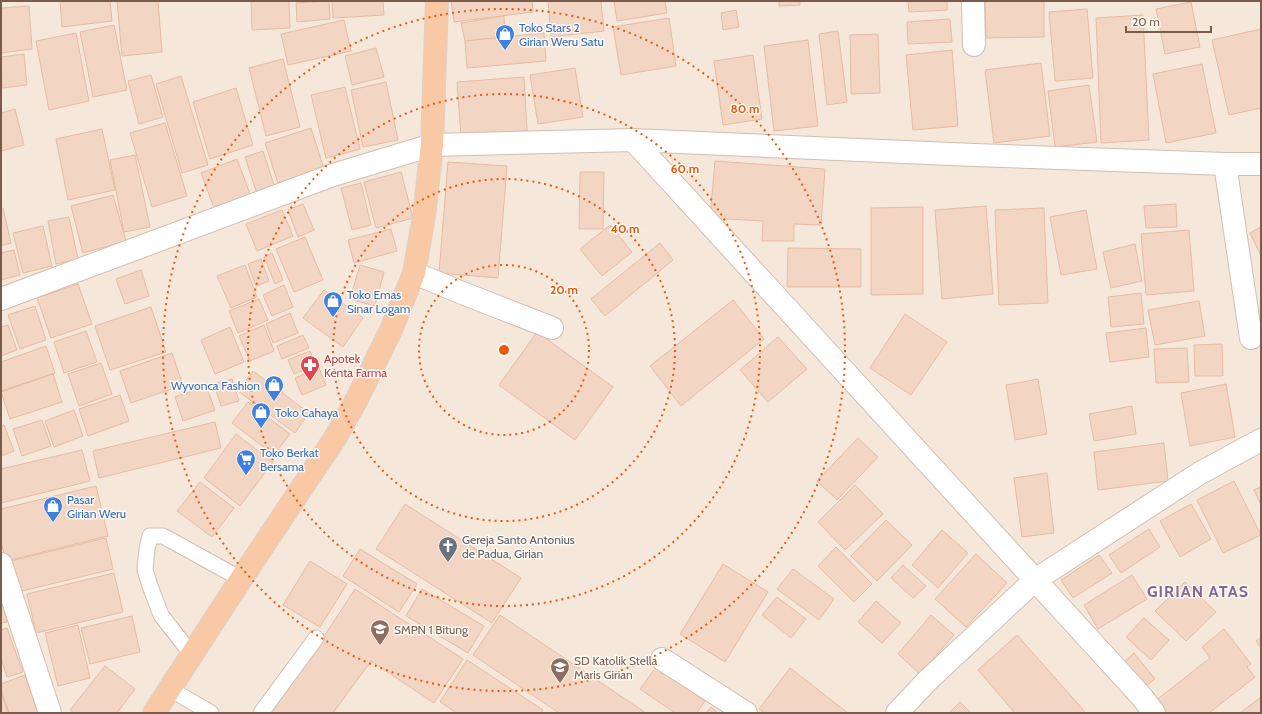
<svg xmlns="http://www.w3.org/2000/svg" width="1262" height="714" font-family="Cabin,sans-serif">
<rect width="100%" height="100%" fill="#fdf6ec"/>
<rect fill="#f5e8da" x="1" y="1" width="1260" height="712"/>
<g fill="#f3d5c3" stroke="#e6bba3">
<polygon points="60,1 110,1 112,21 62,27"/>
<polygon points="117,1 158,1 162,52 122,56"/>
<polygon points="251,1 289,1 290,28 252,30"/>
<polygon points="329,1 330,19 297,22 296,3"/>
<polygon points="332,1 383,1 384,15 333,18"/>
<polygon points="451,1 532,1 533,12 454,22"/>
<polygon points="548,1 601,1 604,31 551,37"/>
<polygon points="614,1 665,1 667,13 617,21"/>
<polygon points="779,1 800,1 800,5 779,6"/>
<polygon points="908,1 947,1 947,10 909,12"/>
<polygon points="985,1 1044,1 1044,37 986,38"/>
<polygon points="1191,2 1200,47 1165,54 1156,9"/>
<polygon points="29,6 32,49 1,53 1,8"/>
<polygon points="1087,9 1093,78 1055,81 1049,12"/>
<polygon points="736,10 739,27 723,30 721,13"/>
<polygon points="1143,15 1149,140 1101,143 1096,18"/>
<polygon points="504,16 505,37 465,41 461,23"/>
<polygon points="669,18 676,66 621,75 613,27"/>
<polygon points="950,19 952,42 908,44 907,22"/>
<polygon points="344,20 351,51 288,65 281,34"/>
<polygon points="114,25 127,90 93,97 80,32"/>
<polygon points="1261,29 1261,108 1229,115 1212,40"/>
<polygon points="838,31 847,102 827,105 819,34"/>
<polygon points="76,33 89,101 49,110 36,41"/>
<polygon points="544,33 546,61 467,68 465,41"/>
<polygon points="878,34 880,93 851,94 850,35"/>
<polygon points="808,40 818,126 774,131 764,46"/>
<polygon points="376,48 384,77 352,85 345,56"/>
<polygon points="952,50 958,126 913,130 906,55"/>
<polygon points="24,54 27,85 2,88 1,57"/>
<polygon points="753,55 762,119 723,125 714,61"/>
<polygon points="283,59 300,127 266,136 249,68"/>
<polygon points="1041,63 1050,136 994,143 985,70"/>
<polygon points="1202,64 1216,133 1166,143 1153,74"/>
<polygon points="575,68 583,117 538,124 530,75"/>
<polygon points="151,75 163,117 139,124 128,81"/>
<polygon points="181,76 208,165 182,173 156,84"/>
<polygon points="524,77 527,131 461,136 457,82"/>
<polygon points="386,82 398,140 363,147 351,90"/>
<polygon points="1089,85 1097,142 1055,147 1048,91"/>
<polygon points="345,87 360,149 326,158 311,95"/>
<polygon points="236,88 253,145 210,159 193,102"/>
<polygon points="15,109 24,145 1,151 1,113"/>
<polygon points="165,123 187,196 152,207 130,133"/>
<polygon points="311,128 324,169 278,183 265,143"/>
<polygon points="102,129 115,190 68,200 56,139"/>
<polygon points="263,151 274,185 256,191 245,157"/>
<polygon points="135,155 150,227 124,232 110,160"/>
<polygon points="237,159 250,194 214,208 201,173"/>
<polygon points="715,161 825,169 821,225 794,224 794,241 762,241 763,221 710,218"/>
<polygon points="448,162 507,166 498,278 439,273"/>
<polygon points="401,172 413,218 376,228 364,182"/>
<polygon points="580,172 604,172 603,229 579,229"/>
<polygon points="361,183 371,225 352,230 341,188"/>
<polygon points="113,195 126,241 83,253 71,206"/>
<polygon points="303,204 314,230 298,237 288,210"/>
<polygon points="1176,204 1177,227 1146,228 1144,206"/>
<polygon points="986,206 993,294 942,299 935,210"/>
<polygon points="923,207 923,294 871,295 871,208"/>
<polygon points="3,208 11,243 1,246 1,209"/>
<polygon points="1044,208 1048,303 999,305 995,210"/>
<polygon points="282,210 293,236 257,251 246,224"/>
<polygon points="1086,210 1097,269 1061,275 1050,217"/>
<polygon points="69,217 78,259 56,264 48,221"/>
<polygon points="610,225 632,252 602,276 580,249"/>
<polygon points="43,226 52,266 23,273 13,233"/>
<polygon points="1261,227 1261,256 1250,233"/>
<polygon points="391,229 397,251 354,263 348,240"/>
<polygon points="1189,230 1194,291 1146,295 1141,234"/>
<polygon points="305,237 323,280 294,292 276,249"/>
<polygon points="660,243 673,260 605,316 591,299"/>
<polygon points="1135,244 1142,281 1111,288 1103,252"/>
<polygon points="788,248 861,249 861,287 787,287"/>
<polygon points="14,250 20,275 1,280 1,253"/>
<polygon points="272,253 283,280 275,284 264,257"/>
<polygon points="261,259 269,281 256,286 248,264"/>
<polygon points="245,265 257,297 231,308 217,276"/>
<polygon points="360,265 384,272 375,306 350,299"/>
<polygon points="141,270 149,296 125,304 116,279"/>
<polygon points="78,284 92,324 51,338 37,298"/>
<polygon points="284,285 293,307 272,316 263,295"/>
<polygon points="324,290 363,318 343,347 303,318"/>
<polygon points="1141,293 1144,324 1111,327 1108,297"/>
<polygon points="259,299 268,320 238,333 229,311"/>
<polygon points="733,300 764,339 681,406 650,366"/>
<polygon points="1199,301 1205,336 1155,345 1148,310"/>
<polygon points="35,306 46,340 20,349 8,315"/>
<polygon points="151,307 166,352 110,370 95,326"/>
<polygon points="290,313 298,333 273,343 266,324"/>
<polygon points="905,314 947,342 911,395 870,368"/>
<polygon points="8,325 17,350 1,356 1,327"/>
<polygon points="264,325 274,351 250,361 239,336"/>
<polygon points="230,327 244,362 215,374 201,340"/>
<polygon points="1146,328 1149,357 1110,362 1106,333"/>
<polygon points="86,331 97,362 64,373 54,342"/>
<polygon points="537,332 613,387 575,440 499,385"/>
<polygon points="303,335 309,348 282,359 277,346"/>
<polygon points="778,337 807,369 768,402 740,370"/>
<polygon points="1222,344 1223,376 1195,376 1194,345"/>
<polygon points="46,346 55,373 1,391 1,362"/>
<polygon points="1187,348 1189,382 1156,383 1154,349"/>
<polygon points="310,351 316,365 294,374 288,360"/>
<polygon points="172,353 183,385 131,403 120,371"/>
<polygon points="101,363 112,394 79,406 68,374"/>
<polygon points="319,368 326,385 302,395 295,378"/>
<polygon points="253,371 309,413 295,433 238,391"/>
<polygon points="53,374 62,402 10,419 1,392"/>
<polygon points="232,379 239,401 221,406 214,384"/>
<polygon points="1038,379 1047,434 1015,440 1006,385"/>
<polygon points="1226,384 1235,437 1190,446 1181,393"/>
<polygon points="206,386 215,410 183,421 175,397"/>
<polygon points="120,395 129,421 88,436 79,409"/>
<polygon points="248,402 290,434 274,455 232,423"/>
<polygon points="1132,406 1136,434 1094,441 1089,414"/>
<polygon points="74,410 83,436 54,447 45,421"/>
<polygon points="42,420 51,446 22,456 13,429"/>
<polygon points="215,422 221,448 99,478 93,451"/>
<polygon points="4,425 14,451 1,456 1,426"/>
<polygon points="236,434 273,462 240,506 204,478"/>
<polygon points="858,438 878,457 837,500 817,481"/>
<polygon points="1164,443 1168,481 1098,490 1094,452"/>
<polygon points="82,450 90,481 1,503 1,469"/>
<polygon points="1047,473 1054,533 1022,537 1014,478"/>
<polygon points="1234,481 1261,535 1223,553 1197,500"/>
<polygon points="200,482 234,508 212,537 177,511"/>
<polygon points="855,485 883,514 845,550 818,522"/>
<polygon points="96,486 108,536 6,561 1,542 1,509"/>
<polygon points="1261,487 1261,505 1254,490"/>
<polygon points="405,504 521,578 492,623 376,549"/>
<polygon points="1191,504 1211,539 1180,557 1160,521"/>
<polygon points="886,520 912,545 877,581 851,556"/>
<polygon points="1149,529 1160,547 1121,573 1109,555"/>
<polygon points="942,530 968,553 938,588 912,565"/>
<polygon points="106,538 113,569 18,592 10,561"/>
<polygon points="836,547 872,584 854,602 818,566"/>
<polygon points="360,549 417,584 399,612 343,576"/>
<polygon points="976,554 1007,583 966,627 935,599"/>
<polygon points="1099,555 1112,573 1073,598 1061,580"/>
<polygon points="310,561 347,584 320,627 283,605"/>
<polygon points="723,564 768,592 725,662 680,634"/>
<polygon points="903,565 926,586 913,598 891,578"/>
<polygon points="793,569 834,599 819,620 777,589"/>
<polygon points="114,573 123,612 36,633 27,594"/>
<polygon points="1132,575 1147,599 1098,629 1084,605"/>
<polygon points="1185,582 1216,612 1186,641 1155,611"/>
<polygon points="355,589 463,659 434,703 371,661 333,713 270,713 327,632"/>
<polygon points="422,589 484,626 468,653 406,616"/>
<polygon points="1,592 7,622 1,623"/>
<polygon points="777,597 806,619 791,638 762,615"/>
<polygon points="876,601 901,623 882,643 858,622"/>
<polygon points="500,615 646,713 559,713 473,655"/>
<polygon points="931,615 954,635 920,674 898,654"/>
<polygon points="132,616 140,652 90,664 81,628"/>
<polygon points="1144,618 1169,640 1151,660 1126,637"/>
<polygon points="78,625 90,678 58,686 45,633"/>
<polygon points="7,628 23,672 7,677 1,658 1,630"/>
<polygon points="1224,629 1251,664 1247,667 1255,677 1209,713 1163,713 1154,702 1210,658 1202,647"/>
<polygon points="1017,635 1086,713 1015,713 978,670"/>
<polygon points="1261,637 1261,648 1256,641"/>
<polygon points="1134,653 1155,679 1143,688 1123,663"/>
<polygon points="467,660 543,710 541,713 457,713 440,702"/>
<polygon points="105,666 135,689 117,713 74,713 70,710"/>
<polygon points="656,667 705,701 697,713 675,713 640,689"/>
<polygon points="790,668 848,713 765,713 759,709"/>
<polygon points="25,675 38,713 9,713 1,689 1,684"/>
<polygon points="1,692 8,713 1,713"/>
<polygon points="1261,697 1261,713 1240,713"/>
<polygon points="960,702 971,713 949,713"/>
<polygon points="711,707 718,713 706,713"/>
</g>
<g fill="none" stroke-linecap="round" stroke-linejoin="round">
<defs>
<g id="service">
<polyline points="192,655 161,615 150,586 145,570 147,549 150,536 163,536 241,579"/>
<polyline points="170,689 211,713"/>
<polyline points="261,713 316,638"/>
</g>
<g id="minor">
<polyline points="973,1 974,45"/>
<polyline points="633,140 1142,697 1154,713"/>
<polyline points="1225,164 1251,338"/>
<polyline points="414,273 465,294 552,328"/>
<polyline points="1,299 333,175 432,145 633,140 974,155 1225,164 1261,164"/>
<polyline points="1,564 50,713"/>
<polyline points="662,659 746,713"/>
<polyline points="897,713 927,681 1035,580 1200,473 1261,440"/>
</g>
<polyline id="trunk" points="154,713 241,579 335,438 357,399 391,330 414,273 424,216 432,145 437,1"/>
</defs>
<use href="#service" stroke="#d1beb0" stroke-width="17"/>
<use href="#minor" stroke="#d1beb0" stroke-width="24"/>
<use href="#trunk" stroke="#dad1cd" stroke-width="24"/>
<use href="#service" stroke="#fff" stroke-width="15"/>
<use href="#minor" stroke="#fff" stroke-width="22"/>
<use href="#trunk" stroke="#f9c8a4" stroke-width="22"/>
</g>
<g fill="none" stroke="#e8590c" stroke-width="2" stroke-dasharray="2 4">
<circle cx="504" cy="350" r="85"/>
<circle cx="504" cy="350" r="171"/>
<circle cx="504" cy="350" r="256"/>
<circle cx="504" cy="350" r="341"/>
</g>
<defs>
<symbol id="shop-pin" viewBox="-11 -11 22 30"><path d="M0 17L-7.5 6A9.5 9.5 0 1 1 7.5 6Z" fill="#3f7fe0" stroke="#fffaf3"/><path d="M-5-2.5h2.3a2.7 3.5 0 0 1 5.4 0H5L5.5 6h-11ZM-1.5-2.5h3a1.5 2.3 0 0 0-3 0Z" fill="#fff"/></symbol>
<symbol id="pharmacy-pin" viewBox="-11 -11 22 30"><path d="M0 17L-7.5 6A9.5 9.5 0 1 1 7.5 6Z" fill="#e0444e" stroke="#fffaf3"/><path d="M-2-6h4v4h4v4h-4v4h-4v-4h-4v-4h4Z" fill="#fff"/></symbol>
<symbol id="supermarket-pin" viewBox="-11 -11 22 30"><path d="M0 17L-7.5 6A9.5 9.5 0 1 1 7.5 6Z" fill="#3f7fe0" stroke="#fffaf3"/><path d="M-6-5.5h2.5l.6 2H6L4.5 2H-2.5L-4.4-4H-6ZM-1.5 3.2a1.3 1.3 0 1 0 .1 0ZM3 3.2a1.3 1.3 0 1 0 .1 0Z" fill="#fff"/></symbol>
<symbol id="church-pin" viewBox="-11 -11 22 30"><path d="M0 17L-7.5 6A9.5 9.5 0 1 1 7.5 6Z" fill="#6b7280" stroke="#fffaf3"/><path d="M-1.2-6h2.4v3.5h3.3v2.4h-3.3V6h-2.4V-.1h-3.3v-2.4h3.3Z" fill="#fff"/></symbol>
<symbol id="school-pin" viewBox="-11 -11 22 30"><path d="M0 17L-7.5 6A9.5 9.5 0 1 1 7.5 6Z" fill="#8d6e63" stroke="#fffaf3"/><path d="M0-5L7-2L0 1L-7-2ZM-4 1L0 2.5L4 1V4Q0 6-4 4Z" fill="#fff"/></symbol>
</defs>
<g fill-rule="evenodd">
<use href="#shop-pin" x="494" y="23" width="22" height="30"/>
<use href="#shop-pin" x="322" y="290" width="22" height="30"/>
<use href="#pharmacy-pin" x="299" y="354" width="22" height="30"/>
<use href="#shop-pin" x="263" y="374" width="22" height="30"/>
<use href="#shop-pin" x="250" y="401" width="22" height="30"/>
<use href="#supermarket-pin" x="235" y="448" width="22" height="30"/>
<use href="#shop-pin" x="42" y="495" width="22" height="30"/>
<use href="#church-pin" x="437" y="535" width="22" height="30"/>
<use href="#school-pin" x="369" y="618" width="22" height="30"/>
<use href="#school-pin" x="549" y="656" width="22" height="30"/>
</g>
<g text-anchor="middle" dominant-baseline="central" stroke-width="3" stroke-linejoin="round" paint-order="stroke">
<g font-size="12" fill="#366cbe" stroke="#fffaf3" text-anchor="start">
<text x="519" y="27">Toko Stars 2<tspan x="519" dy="14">Girian Weru Satu</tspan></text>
<text x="347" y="294">Toko Emas<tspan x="347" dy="14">Sinar Logam</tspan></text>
<text x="260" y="385" text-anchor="end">Wyvonca Fashion</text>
<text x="275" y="412">Toko Cahaya</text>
<text x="260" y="452">Toko Berkat<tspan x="260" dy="14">Bersama</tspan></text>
<text x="67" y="499">Pasar<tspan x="67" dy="14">Girian Weru</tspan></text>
</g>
<g font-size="12" fill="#be3a42" stroke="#fffaf3" text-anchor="start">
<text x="324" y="358">Apotek<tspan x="324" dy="14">Kenta Farma</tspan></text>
</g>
<g font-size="12" fill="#5b616d" stroke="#fffaf3" text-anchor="start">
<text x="462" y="539">Gereja Santo Antonius<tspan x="462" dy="14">de Padua, Girian</tspan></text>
</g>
<g font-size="12" fill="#785e54" stroke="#fffaf3" text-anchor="start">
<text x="394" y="629">SMPN 1 Bitung</text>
<text x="574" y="660">SD Katolik Stella<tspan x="574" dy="14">Maris Girian</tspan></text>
</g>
<g font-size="16" font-weight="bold" letter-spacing="1" fill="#846695" stroke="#fffaf3">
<text x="1198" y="591">GIRIAN ATAS</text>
</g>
</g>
<circle cx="504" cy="350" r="6" fill="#e8590c" stroke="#fffaf3" stroke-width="2"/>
<g font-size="12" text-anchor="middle" font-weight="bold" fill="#e8590c" stroke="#fffaf3" stroke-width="3" stroke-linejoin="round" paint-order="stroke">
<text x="745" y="113">80 m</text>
<text x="685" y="173">60 m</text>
<text x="625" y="233">40 m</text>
<text x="564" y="294">20 m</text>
</g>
<rect width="1262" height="714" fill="none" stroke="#7a5c4d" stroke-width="4"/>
<path d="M1126 26v6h85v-6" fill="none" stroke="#7a5c4d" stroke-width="2"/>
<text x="1132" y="26" font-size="12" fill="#7a5c4d" stroke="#fffaf3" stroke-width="3" paint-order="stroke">20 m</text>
</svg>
